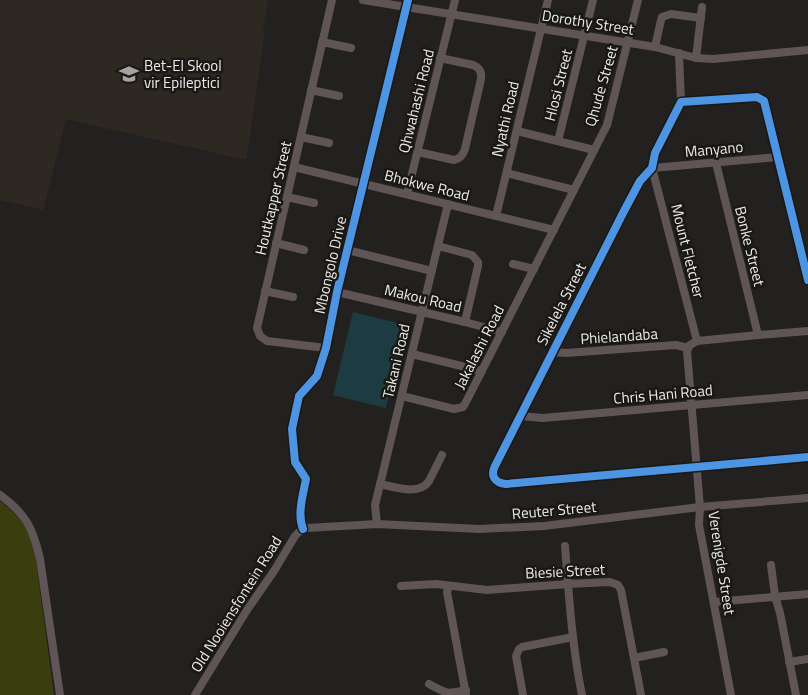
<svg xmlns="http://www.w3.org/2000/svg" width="808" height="695" font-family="'Titillium Web',sans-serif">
<rect width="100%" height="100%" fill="#23211f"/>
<polygon fill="#2e2822" points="0,0 268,0 263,30 265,30 248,150 246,160 66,119 43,210 0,200"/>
<path fill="#3a3e0f" d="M 0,501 C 22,518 28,527 35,554 L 54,695 L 0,695 Z"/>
<polygon fill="#1c3c42" points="353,312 406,325 386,408 333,395"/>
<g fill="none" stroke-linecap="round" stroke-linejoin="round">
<g stroke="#605556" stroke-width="8">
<polyline points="363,0 655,47 696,58 713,59 808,50"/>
<polyline points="322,42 351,48"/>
<polyline points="655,47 661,20 662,17 671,14 701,18"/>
<polyline points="679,53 681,102"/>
<polyline points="696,58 702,7"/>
<polyline points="311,90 339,96"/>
<polyline points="517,131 594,150"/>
<polyline points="301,137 329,143"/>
<polyline points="558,141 593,0"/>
<path d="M 418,152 L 454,160 C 460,159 463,155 465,149 L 481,79 C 482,72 479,67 473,65 L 440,58"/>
<polyline points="716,163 758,335"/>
<polyline points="294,167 554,230"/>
<polyline points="507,173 574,190"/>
<polyline points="407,194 455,0"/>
<polyline points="287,197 314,203"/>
<polyline points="496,216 548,0"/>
<polyline points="276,243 304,250"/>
<polyline points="438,246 472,255 478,262 478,266 465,322"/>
<polyline points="347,250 432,271"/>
<polyline points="513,264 534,269"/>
<path d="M 808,280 L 764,101 L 757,97 L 681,102 L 655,153 L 652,168 L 640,181 L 624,211 L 495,466 C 490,476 495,483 506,484 L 808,457"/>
<polyline points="265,291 293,297"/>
<polyline points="337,292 465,322 502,332"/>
<polyline points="697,341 652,168 778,157"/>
<polyline points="326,348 267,341 260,336 257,328 332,0"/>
<polyline points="552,352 566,353 676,345 688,348"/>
<polyline points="412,354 482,371"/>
<polyline points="402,396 454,409 463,407 466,402 607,125 638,0"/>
<polyline points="520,416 543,418 808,395"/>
<path d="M 380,484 C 395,487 419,496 429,481 L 442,455"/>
<path d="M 0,495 C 26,514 33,528 40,559 L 60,695"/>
<polyline points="377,524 375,505 448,204"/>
<path d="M 303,529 C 297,514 303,495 306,479 L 295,462 L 292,429 L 299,396 L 317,376 L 326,348 L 337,292 L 408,0"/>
<path d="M 565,546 C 569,596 572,646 582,695"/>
<polyline points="771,565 775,596 780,613 796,695"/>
<polyline points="401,586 436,584 487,590 568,584 610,582 618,585 621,590 641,695"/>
<polyline points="449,586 447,592 466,695"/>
<polyline points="714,602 808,594"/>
<polyline points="634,658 664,652"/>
<polyline points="789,662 808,659"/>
<path d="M 429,684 C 446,693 446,695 466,690"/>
<polyline points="195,695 247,610 274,571 295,536 300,531 307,528 377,524 479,529 544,526 700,507 808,498"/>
<polyline points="523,695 516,656 519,649 522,647 573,637"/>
<polyline points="731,695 699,525 700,507 687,351 690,345 697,341 758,335 808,331"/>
</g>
<defs>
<g id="cycleway">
<path d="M 808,280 L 764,101 L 757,97 L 681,102 L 655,153 L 652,168 L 640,181 L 624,211 L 495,466 C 490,476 495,483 506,484 L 808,457"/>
<path d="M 303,529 C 297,514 303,495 306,479 L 295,462 L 292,429 L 299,396 L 317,376 L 326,348 L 337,292 L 408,0"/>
</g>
</defs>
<use href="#cycleway" stroke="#1a1815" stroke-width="11"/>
<use href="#cycleway" stroke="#4d94e3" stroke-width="8"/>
</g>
<defs>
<symbol id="school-bare" viewBox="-9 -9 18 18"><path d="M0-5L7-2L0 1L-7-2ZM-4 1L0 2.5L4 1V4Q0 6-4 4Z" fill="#a6a4a2" stroke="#1a1815" stroke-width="2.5" paint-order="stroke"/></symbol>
</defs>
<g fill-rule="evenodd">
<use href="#school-bare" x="115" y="60" width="28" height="28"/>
</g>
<g text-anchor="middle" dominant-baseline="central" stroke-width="5" stroke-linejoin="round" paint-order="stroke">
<g font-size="15" fill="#edebe9" stroke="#1a1815">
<text transform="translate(588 22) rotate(9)">Dorothy Street</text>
<text transform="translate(558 85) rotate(-76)">Hlosi Street</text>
<text transform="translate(601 86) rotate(-74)">Qhude Street</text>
<text transform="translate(416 101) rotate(-76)">Qhwahashi Road</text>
<text transform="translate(505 119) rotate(-77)">Nyathi Road</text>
<text transform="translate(714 149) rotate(-5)">Manyano</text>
<text transform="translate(427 185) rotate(14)">Bhokwe Road</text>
<text transform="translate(273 198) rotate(-77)">Houtkapper Street</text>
<text transform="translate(750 246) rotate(76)">Bonke Street</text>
<text transform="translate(688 251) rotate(76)">Mount Fletcher</text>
<text transform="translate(330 265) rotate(-77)">Mbongolo Drive</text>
<text transform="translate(423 298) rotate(13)">Makou Road</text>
<text transform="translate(561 304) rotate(-63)">Sikelela Street</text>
<text transform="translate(619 336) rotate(-4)">Phielandaba</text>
<text transform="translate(479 347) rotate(-63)">Jakalashi Road</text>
<text transform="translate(396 361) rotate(-77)">Takani Road</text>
<text transform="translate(663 394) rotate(-5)">Chris Hani Road</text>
<text transform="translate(554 510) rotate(-5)">Reuter Street</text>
<text transform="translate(722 563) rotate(81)">Verenigde Street</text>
<text transform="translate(565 571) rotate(-3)">Biesie Street</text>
<text transform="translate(236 604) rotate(-58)">Old Nooiensfontein Road</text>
</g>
<g font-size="15" fill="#edebe9" stroke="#1a1815" text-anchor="start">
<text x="144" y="65">Bet-El Skool<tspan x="144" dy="17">vir Epileptici</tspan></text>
</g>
</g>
</svg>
